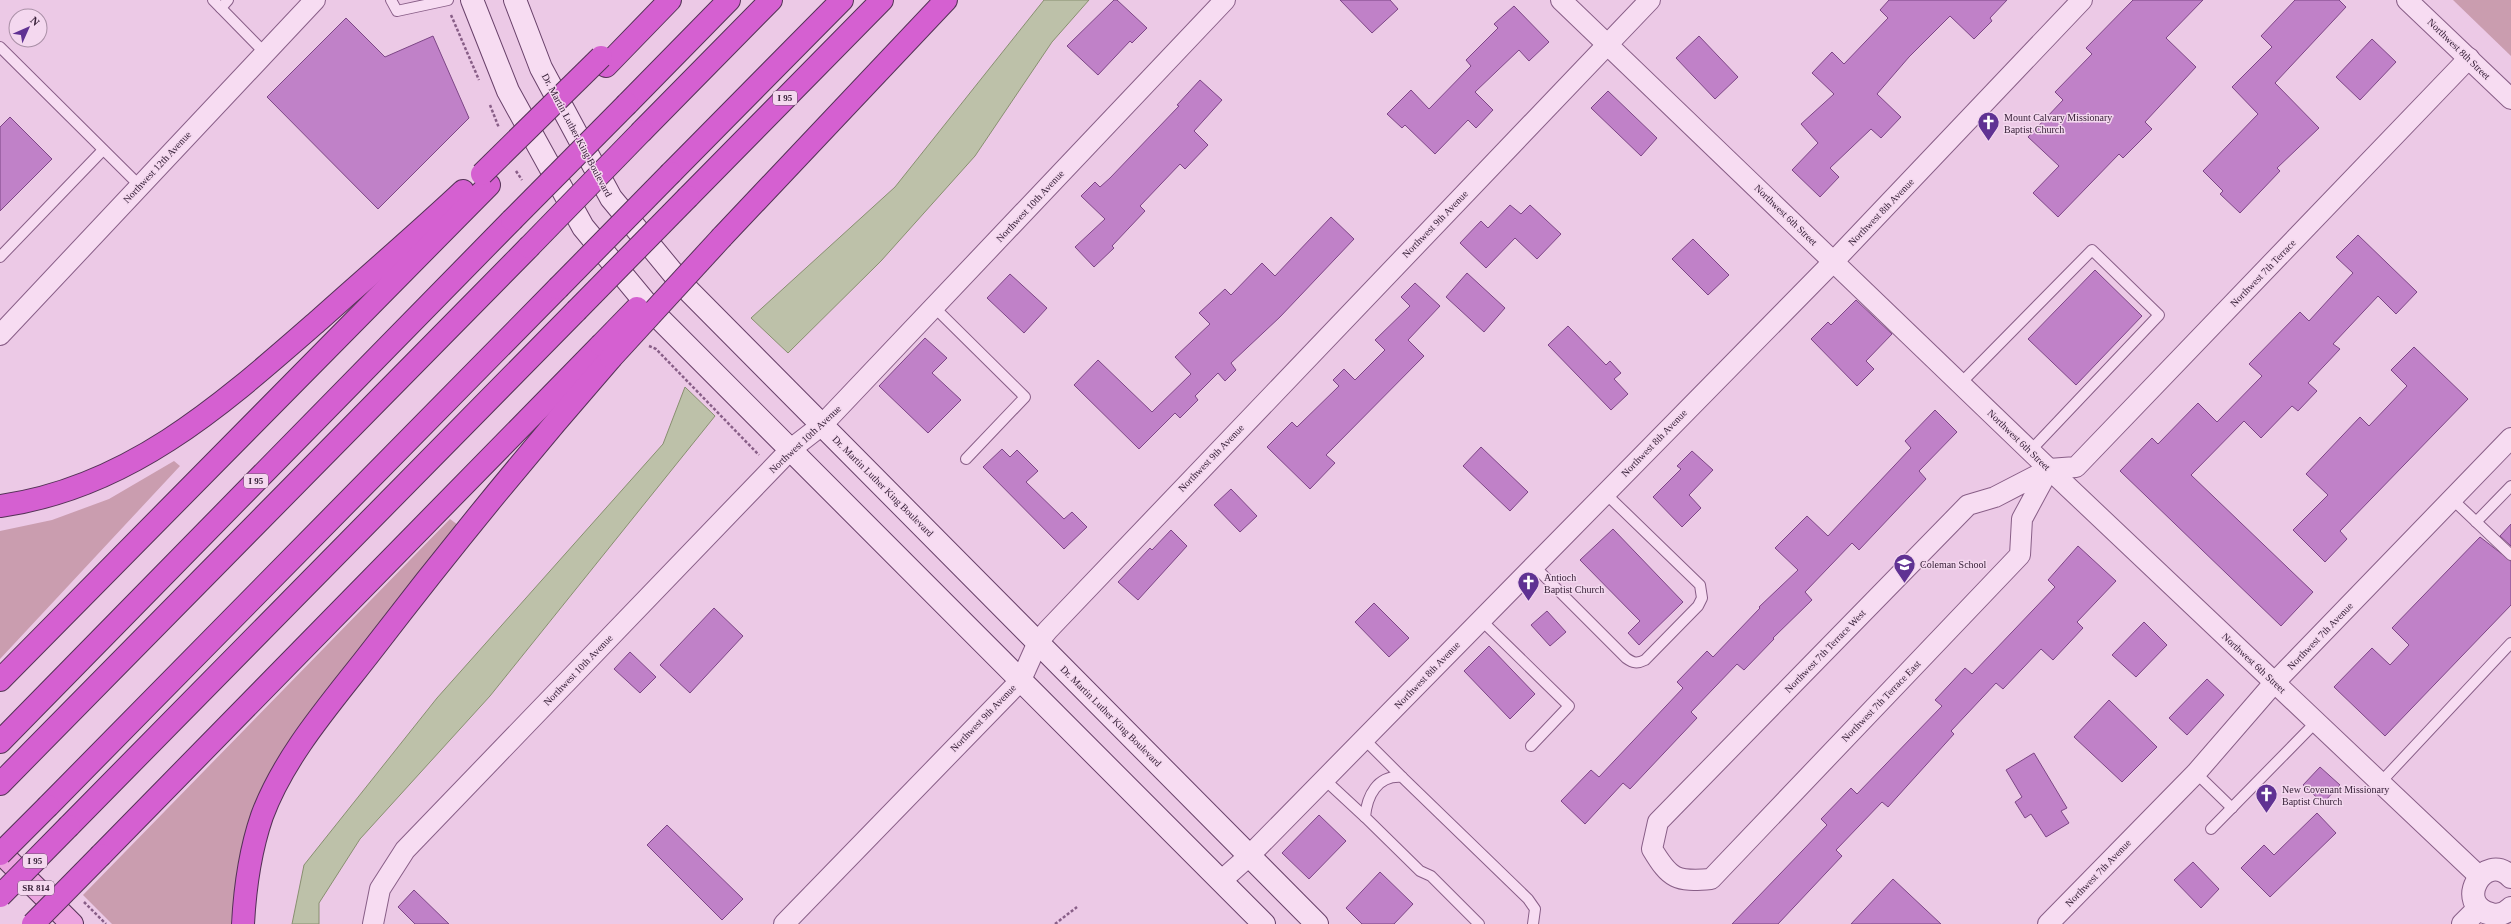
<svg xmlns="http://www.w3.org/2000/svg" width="2511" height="924" font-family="'Times New Roman',serif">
<rect width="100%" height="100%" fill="#ecc9e6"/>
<g fill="#ca9daf">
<polygon points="2453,0 2511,0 2511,56"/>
<polygon points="174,461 180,466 0,659 0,531 52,520 109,499"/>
<polygon points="450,519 458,525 369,638 238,869 231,924 112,924 83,895"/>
</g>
<g fill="#bdc1a9" stroke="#888f70">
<polygon points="1044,0 1089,0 1052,42 975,156 881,261 788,353 751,318 895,187"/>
<polygon points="685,387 715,416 490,696 360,839 319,903 319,924 292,924 304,865 437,698 663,444"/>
</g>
<g fill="#c081c8" stroke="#7d4686">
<polygon points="1114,0 1117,0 1147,28 1132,43 1130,41 1098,75 1067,46"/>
<polygon points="1340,0 1390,0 1398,9 1372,33"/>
<polygon points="1889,0 2007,0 1990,18 1992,21 1974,39 1950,16 1909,57 1877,94 1901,117 1881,138 1871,129 1830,168 1839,177 1820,197 1792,170 1818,143 1801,124 1834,94 1812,73 1832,52 1844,64 1888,18 1880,10"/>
<polygon points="2133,0 2203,0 2166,38 2196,67 2145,122 2152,129 2123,158 2119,154 2058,217 2033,193 2059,166 2028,137 2063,100 2055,92 2092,54 2086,48"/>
<polygon points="2295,0 2339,0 2346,7 2275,83 2319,128 2277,168 2280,171 2240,213 2220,194 2223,191 2203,171 2258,114 2232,87 2272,47 2261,36"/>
<polygon points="1514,6 1549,42 1529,61 1519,50 1475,92 1493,110 1476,128 1468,120 1435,154 1405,125 1402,128 1387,114 1411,90 1429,109 1471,66 1466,60 1498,28 1494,24"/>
<polygon points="346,18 385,57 433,36 469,118 378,209 267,97"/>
<polygon points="1699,36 1738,77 1715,99 1676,58"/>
<polygon points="2372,39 2396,62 2360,100 2336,77"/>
<polygon points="1200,80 1222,100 1194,131 1208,145 1185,169 1180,164 1140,206 1145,211 1112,246 1114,248 1094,267 1075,247 1105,219 1081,196 1095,182 1100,187 1110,178 1179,106 1177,105"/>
<polygon points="1608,91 1657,138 1641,156 1591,108"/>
<polygon points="10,117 52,159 0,211 0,127"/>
<polygon points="1510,205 1521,214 1530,205 1561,234 1537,259 1515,238 1486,268 1460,243 1481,221 1488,228"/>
<polygon points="1331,217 1354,239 1280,317 1231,363 1236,370 1225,381 1218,373 1195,396 1198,400 1180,418 1175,413 1139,449 1074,385 1098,360 1152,412 1191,374 1175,357 1210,324 1199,313 1225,289 1231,295 1262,263 1275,276"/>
<polygon points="2358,235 2417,292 2396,314 2378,296 2333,344 2340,349 2308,383 2317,391 2298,411 2292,406 2261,438 2244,421 2191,475 2313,592 2281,626 2120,471 2152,438 2158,444 2198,403 2217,422 2262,376 2249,364 2300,312 2309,321 2353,273 2336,257"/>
<polygon points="1693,239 1729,275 1708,295 1672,259"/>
<polygon points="2095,270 2142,316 2076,385 2028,339"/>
<polygon points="1467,273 1505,308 1484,332 1446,297"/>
<polygon points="1010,274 1047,308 1024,333 987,298"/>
<polygon points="1415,283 1440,306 1408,340 1424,356 1326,455 1335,463 1310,489 1267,447 1292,422 1297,427 1339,386 1333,380 1344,369 1355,380 1385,350 1375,340 1410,306 1401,297"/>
<polygon points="1856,300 1892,334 1866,361 1874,369 1857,386 1811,339 1828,322 1831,325"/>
<polygon points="1568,326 1606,365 1610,361 1621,373 1614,379 1628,394 1611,410 1548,345"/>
<polygon points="925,338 947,358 932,373 961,400 928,433 879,386"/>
<polygon points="2414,347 2468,399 2340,531 2347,539 2325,562 2293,530 2328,495 2306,474 2360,417 2369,426 2407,386 2391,370"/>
<polygon points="1935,410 1957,432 1919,471 1926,479 1859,550 1852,543 1805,592 1812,600 1773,638 1774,639 1744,670 1737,664 1691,712 1697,718 1630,789 1623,783 1585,824 1561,801 1591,770 1599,777 1683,688 1677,682 1707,651 1713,657 1760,608 1759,607 1798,570 1775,548 1807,516 1828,536 1911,448 1905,441"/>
<polygon points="1481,447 1528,492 1510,511 1463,466"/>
<polygon points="1002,449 1010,457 1017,450 1038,471 1026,482 1064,519 1072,512 1087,527 1064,549 983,467"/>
<polygon points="1692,451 1713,470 1689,495 1701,508 1682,527 1653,497 1681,469 1677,466"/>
<polygon points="1231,489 1257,516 1240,532 1214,505"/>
<polygon points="2511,524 2511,546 2500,536"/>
<polygon points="1613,529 1683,602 1639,645 1628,633 1640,621 1580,560"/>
<polygon points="1171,530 1187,546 1138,600 1118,582 1150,548 1152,550"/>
<polygon points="2480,537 2511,561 2511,605 2385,736 2334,687 2372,648 2390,665 2409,645 2392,628"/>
<polygon points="2078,546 2116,581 2077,622 2083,628 2053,660 2041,649 2003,689 1996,683 1951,731 1954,734 1888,807 1882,802 1836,850 1842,856 1778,924 1732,924 1827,825 1821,819 1851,788 1857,794 1942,706 1935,700 1965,668 1972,674 2055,587 2048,580"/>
<polygon points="1374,603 1409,638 1389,657 1355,622"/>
<polygon points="714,608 743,636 690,693 660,665"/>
<polygon points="1547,611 1566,632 1550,646 1531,625"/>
<polygon points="2144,622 2167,645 2136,677 2112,655"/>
<polygon points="1489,646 1535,694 1510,719 1464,671"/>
<polygon points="630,652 656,677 640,693 614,669"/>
<polygon points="2207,679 2224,695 2187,735 2169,718"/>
<polygon points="2109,700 2157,747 2122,782 2074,737"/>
<polygon points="2034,753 2067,808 2061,811 2069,823 2046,837 2031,814 2025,818 2015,802 2022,797 2006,770"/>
<polygon points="2320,767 2340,785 2323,803 2303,785"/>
<polygon points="2317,813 2336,833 2270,897 2241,868 2264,845 2274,855"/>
<polygon points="1319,815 1346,841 1309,879 1282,853"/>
<polygon points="667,825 743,899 722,920 647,845"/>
<polygon points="2193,862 2219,889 2201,908 2174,880"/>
<polygon points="1380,872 1413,904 1394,924 1362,924 1346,908"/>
<polygon points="1893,879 1941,924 1851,924"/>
<polygon points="414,890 449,924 415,924 398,907"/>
</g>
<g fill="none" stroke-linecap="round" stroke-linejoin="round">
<defs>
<g id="service">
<polyline points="213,0 265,53"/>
<polyline points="391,0 397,11 448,0"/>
<polyline points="221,8 228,0"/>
<polyline points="0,47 140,186"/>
<polyline points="0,257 103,150"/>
<polyline points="934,307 1025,397 966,459"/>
<polyline points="1960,384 2092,250 2159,315 2030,451"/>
<polyline points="2451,498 2511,555"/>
<polyline points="2476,522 2511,486"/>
<path d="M 1534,566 L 1626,658 C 1633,663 1637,664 1645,660 L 1698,606 L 1702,598 L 1700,585 L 1605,493"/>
<polyline points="1481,620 1569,706 1531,746"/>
<polyline points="1364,739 1402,777"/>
<polyline points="2196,773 2232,808"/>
<polyline points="1324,779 1365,817"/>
<polyline points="2380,783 2511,643"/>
<polyline points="2211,829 2316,722"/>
<path d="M 1479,924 L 1431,876 L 1420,871 L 1365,817 C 1367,796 1377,775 1402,777 L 1528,899 L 1535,909 L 1533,924"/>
</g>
<g id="minor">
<polyline points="1561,0 2049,469 2480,877"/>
<polyline points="2407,0 2511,99"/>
<polyline points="0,335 315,0"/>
<path d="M 2049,469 L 2022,519 L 2020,555 L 1711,879 C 1676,882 1670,879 1652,849 L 1658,822 L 1968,505 L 1995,497 L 2049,469 L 2076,467 L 2469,58"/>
<polyline points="1221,881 1249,856 1834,261 2082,0"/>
<polyline points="373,924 380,889 405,850 791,449 822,425 1225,0"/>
<polyline points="784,924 1021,680 1038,642 1048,630 1650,0"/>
<polyline points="2048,924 2196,773 2274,683 2511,438"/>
</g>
<g id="tertiary">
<path d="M 2511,877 C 2484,850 2453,905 2491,914 C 2498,916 2506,913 2511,908"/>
<polyline points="2463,924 2479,908"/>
</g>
<g id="secondary">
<polyline points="472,0 508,91 583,227 655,314 1264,924"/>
<polyline points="515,0 541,68 611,198 682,284 1317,924"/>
</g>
<polyline id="primary" points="0,852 72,924"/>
<g id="motorway">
<polyline points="606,66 670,0"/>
<polyline points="627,104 729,0"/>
<polyline points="642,131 771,0"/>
<polyline points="671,173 842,0"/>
<polyline points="688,197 882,0"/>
<polyline points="722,237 946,0"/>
<path d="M 0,506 C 130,488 224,403 319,320 C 367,277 416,235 463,191"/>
<polyline points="0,680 489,185"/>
<polyline points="0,742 512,220"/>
<polyline points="0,784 529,247"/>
<polyline points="48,806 558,288"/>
<polyline points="69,826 576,311"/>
<polyline points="101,855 601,345"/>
<path d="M 243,924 C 245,887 250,851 262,816 C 285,754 333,701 373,649 C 449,550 528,453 611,358"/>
</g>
</defs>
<use href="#service" stroke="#885e87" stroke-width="12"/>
<use href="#minor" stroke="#885e87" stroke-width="22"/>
<use href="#tertiary" stroke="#885e87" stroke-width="24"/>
<use href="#secondary" stroke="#69416a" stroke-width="24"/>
<use href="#primary" stroke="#543256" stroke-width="24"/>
<use href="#motorway" stroke="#543256" stroke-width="24"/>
<g stroke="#885e87" stroke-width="2.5" stroke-dasharray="3 2" stroke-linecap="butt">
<polyline points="451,15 479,80"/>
<polyline points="490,105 499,128"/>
<polyline points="516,171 522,180"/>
<polyline points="649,346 656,349 759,455"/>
<polyline points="84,902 106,924"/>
<polyline points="1055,924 1077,907"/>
</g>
<use href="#service" stroke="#f7dcf2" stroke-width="10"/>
<use href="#minor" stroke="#f7dcf2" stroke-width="20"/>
<use href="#tertiary" stroke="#f7dcf2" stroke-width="22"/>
<use href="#secondary" stroke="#f7dcf2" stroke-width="22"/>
<use href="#primary" stroke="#eca4e0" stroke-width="22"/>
<use href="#motorway" stroke="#d560d1" stroke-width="22"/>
<defs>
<g id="motorway-bridge">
<polyline points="482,174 601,57"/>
<polyline points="512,220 627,104"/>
<polyline points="529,247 642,131"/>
<polyline points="558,288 671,173"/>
<polyline points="576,311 688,197"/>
<polyline points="601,345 637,308"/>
<polyline points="611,358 722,237"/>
<polyline points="0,854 48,806"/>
<polyline points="0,896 69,826"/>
<polyline points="33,924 101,855"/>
</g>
</defs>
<use href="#motorway-bridge" stroke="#543256" stroke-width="24" stroke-linecap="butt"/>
<use href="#motorway-bridge" stroke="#d560d1" stroke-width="22"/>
</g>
<defs>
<symbol id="church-pin" viewBox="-11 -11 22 30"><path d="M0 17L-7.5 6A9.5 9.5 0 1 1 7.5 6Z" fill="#603293" stroke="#f4d8ef"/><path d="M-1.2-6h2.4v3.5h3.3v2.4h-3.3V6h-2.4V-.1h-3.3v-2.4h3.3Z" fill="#fff"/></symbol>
<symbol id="school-pin" viewBox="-11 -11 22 30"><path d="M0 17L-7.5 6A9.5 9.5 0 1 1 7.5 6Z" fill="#603293" stroke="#f4d8ef"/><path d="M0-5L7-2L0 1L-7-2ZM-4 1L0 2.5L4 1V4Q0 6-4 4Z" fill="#fff"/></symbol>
</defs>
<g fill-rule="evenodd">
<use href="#church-pin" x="1976" y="110" width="25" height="34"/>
<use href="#school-pin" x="1892" y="552" width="25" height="34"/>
<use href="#church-pin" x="1516" y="570" width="25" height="34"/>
<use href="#church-pin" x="2254" y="782" width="25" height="34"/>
</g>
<g text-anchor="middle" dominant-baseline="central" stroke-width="3" stroke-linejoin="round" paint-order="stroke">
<g fill="#f4d8ef" stroke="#705870" stroke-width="1">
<rect x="773" y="91" width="24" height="14" rx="3"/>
<rect x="244" y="474" width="24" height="14" rx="3"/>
<rect x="23" y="854" width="24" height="14" rx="3"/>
<rect x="18" y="881" width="36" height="14" rx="3"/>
</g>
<g font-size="9" font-weight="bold" fill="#382139">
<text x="785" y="98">I 95</text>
<text x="256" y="481">I 95</text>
<text x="35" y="861">I 95</text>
<text x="36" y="888">SR 814</text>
</g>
<g font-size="10" fill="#382139" stroke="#f4d8ef">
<text transform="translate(2459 49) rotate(44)">Northwest 8th Street</text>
<text transform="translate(577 135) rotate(62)">Dr. Martin Luther King Boulevard</text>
<text transform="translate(157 167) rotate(-47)">Northwest 12th Avenue</text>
<text transform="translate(1030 206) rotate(-47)">Northwest 10th Avenue</text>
<text transform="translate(1881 212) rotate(-46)">Northwest 8th Avenue</text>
<text transform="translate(1786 215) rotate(44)">Northwest 6th Street</text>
<text transform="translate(1435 224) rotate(-46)">Northwest 9th Avenue</text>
<text transform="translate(2263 273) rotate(-46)">Northwest 7th Terrace</text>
<text transform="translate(805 439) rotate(-43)">Northwest 10th Avenue</text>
<text transform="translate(2019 440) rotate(44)">Northwest 6th Street</text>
<text transform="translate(1654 443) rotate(-46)">Northwest 8th Avenue</text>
<text transform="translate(1211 458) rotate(-46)">Northwest 9th Avenue</text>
<text transform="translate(883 486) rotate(45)">Dr. Martin Luther King Boulevard</text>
<text transform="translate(2320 636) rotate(-46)">Northwest 7th Avenue</text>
<text transform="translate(1825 651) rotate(-46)">Northwest 7th Terrace West</text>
<text transform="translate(2254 663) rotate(43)">Northwest 6th Street</text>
<text transform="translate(578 670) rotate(-46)">Northwest 10th Avenue</text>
<text transform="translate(1427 675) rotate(-46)">Northwest 8th Avenue</text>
<text transform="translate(1881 701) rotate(-46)">Northwest 7th Terrace East</text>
<text transform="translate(1111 716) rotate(45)">Dr. Martin Luther King Boulevard</text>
<text transform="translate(983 718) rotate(-46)">Northwest 9th Avenue</text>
<text transform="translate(2098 873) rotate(-46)">Northwest 7th Avenue</text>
</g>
<g font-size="10" fill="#382139" stroke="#f4d8ef" text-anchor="start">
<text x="2004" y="117">Mount Calvary Missionary<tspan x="2004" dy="12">Baptist Church</tspan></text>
<text x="1920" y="564">Coleman School</text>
<text x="1544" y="577">Antioch<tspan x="1544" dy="12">Baptist Church</tspan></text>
<text x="2282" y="789">New Covenant Missionary<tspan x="2282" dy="12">Baptist Church</tspan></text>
</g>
</g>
<g transform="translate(28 28) rotate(45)"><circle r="19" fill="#f4d8ef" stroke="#a98fa6"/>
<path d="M0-3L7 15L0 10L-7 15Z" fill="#603293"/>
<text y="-6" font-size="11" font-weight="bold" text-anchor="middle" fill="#382139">N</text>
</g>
</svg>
